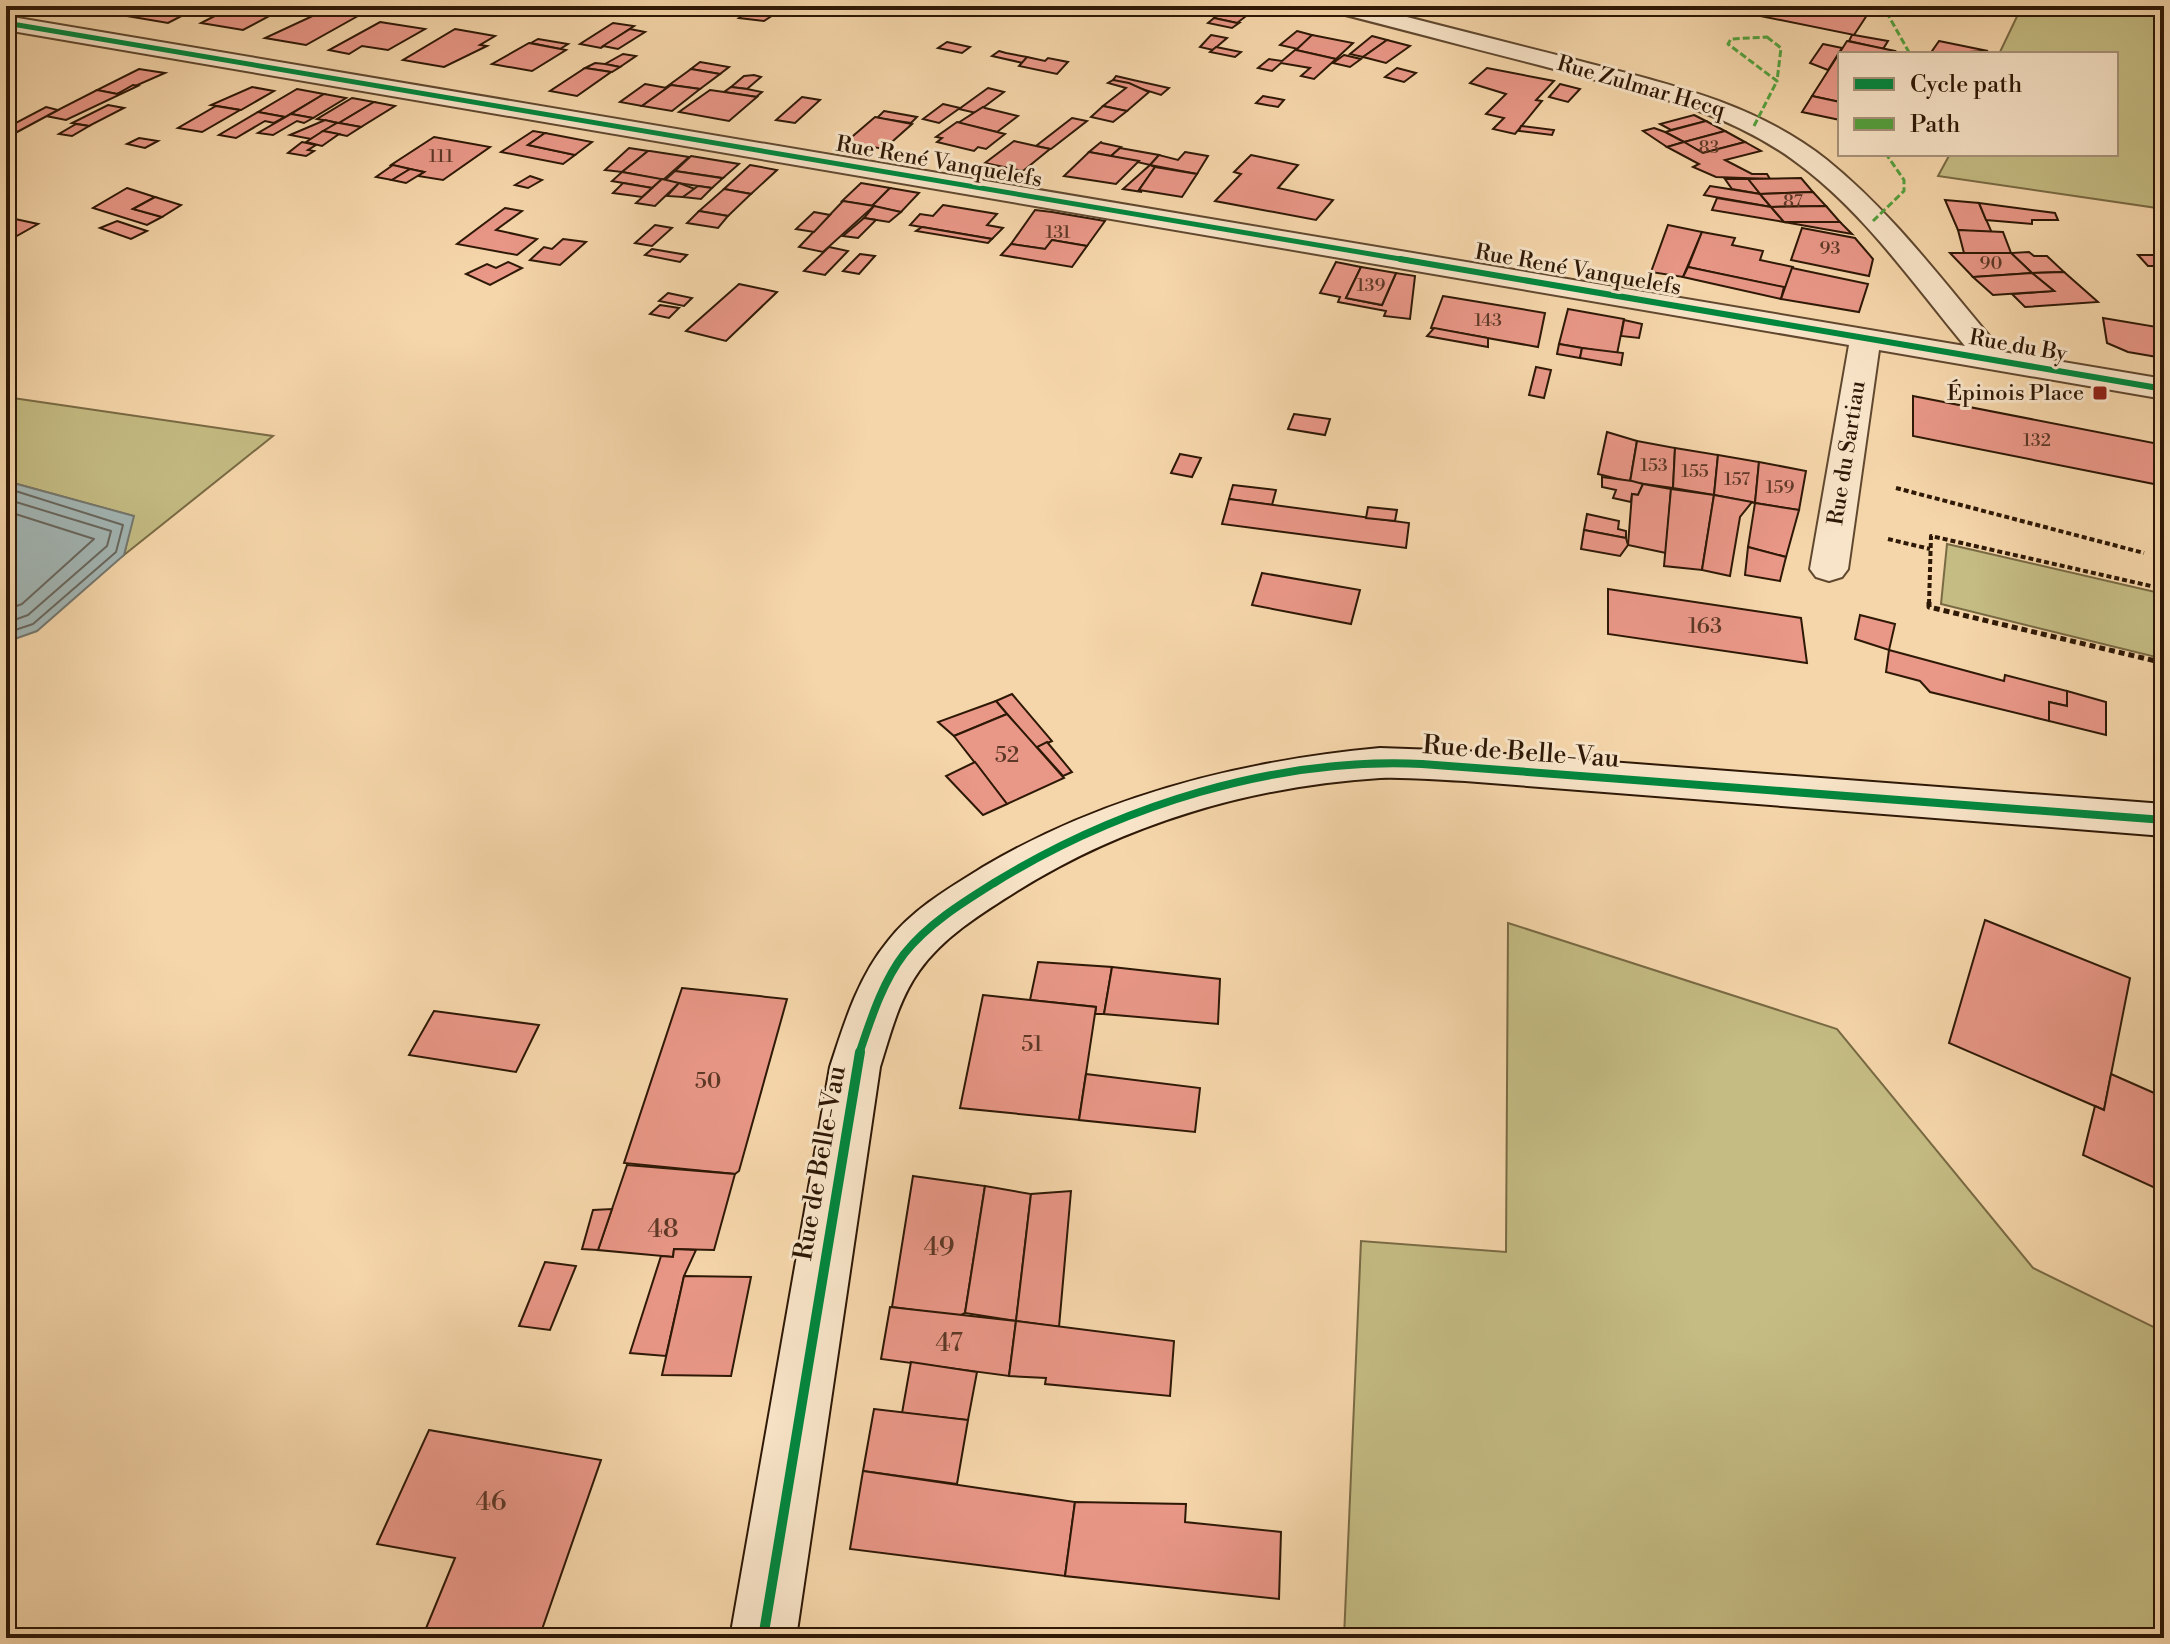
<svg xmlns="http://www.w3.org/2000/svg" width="2170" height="1644" font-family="'Libre Bodoni',serif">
<rect width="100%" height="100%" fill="#f5d6aa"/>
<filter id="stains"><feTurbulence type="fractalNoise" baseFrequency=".0025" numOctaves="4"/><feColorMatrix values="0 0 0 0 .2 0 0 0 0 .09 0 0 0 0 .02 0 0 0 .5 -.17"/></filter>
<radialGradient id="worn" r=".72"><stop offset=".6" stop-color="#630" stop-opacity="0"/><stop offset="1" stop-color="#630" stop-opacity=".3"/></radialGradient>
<g fill="#c4bc83" stroke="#796a44" stroke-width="2">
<path d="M 1452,6 L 1598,6 C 1549,15 1500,18 1452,6 Z"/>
<polygon points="2022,6 2164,6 2164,209 1938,176 1950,154 2116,154 2116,54 1999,54"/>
<polygon points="6,397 273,436 124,555 133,516 6,481"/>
<polygon points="1947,544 2164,594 2164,659 1941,604"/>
<polygon points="1508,923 1837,1029 2033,1268 2164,1332 2164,1638 1344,1638 1361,1241 1506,1252"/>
</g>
<polygon fill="#a2b6b5" stroke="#74776f" stroke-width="2" points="6,481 134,516 124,555 37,631 6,642"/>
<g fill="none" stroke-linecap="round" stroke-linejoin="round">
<g stroke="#68675e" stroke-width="2">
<polyline points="6,488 123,525 116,552 33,624 6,633"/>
<polyline points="6,499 111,531 107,546 28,615 6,623"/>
<polyline points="6,511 94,539 22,604 6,610"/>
</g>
</g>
<g fill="#e99787" stroke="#2e1806" stroke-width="2">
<polygon points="147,6 201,6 168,23 127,16"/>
<polygon points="234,6 288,6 243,30 201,23"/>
<polygon points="321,6 374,7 306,45 265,38 317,14 310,12"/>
<polygon points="1195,6 1225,6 1213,14 1191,8"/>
<polygon points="1229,6 1254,6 1258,7 1237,23 1214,18"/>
<polygon points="1711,6 1873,6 1854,35"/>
<polygon points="749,11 773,15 764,21 739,18"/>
<polygon points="1214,18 1237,23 1239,23 1232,28 1208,23"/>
<polygon points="380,22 425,29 388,50 362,46 349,54 329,50"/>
<polygon points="613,23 634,26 601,48 580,44"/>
<polygon points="455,29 495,36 480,45 487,46 444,67 403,60"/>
<polygon points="630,29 645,32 618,49 603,46"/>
<polygon points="1297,31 1312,35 1298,49 1280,45"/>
<polygon points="1211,35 1227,38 1213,50 1200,47"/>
<polygon points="1312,35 1353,43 1336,59 1296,50"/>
<polygon points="1852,35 1854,35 1888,41 1883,49 1849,41"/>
<polygon points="1372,36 1387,40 1363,57 1350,54"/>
<polygon points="538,39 568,44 560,49 531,43"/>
<polygon points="1387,40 1410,46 1386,63 1363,57"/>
<polygon points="1847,41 1895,51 1893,54 1840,54 1840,102 1812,96"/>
<polygon points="1939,41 1988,51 1930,54"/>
<polygon points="947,42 970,47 962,53 938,48"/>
<polygon points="529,43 566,50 532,71 492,64"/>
<polygon points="1823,44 1842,48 1828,70 1810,63"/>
<polygon points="1216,47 1241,52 1235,57 1210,52"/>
<polygon points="1295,50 1296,50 1336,59 1314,79 1301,76 1310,68 1281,63 1272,71 1258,68 1269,59 1282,61"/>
<polygon points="999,51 1006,53 1027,57 1023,63 992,56"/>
<polygon points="623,54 636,56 620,67 605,64"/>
<polygon points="1344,55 1361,59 1350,67 1333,63"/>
<polygon points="1027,57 1045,61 1048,58 1068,62 1057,74 1019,66"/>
<polygon points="700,62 729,67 720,74 691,69"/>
<polygon points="595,63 605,64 620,67 612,72 585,68"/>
<polygon points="585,68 611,72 577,96 550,91"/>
<polygon points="1397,68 1416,73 1404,82 1385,77"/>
<polygon points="1487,68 1554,81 1536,100 1542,101 1515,134 1493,129 1504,118 1486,114 1506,94 1470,83"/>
<polygon points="139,69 165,73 117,94 97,90"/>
<polygon points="691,69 720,74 700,89 671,85 665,88"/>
<polygon points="744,76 754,75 761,77 747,89 731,87"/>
<polygon points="1116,76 1133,80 1169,88 1161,95 1113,80"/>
<polygon points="1113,80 1129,83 1149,92 1127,111 1103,106 1126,88 1108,83"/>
<polygon points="645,84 667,88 642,106 620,102"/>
<polygon points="1560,84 1580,89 1568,102 1549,97"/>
<polygon points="133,85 138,86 66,120 46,116 97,90 117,94"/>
<polygon points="671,85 700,89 672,111 642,106"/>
<polygon points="252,87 274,91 241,110 211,105"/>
<polygon points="731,87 747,89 762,92 756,97 724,92"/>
<polygon points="988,88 1004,92 976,113 959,109"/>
<polygon points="297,89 324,94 285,117 258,112"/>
<polygon points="710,90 724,92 757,97 729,121 679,112"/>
<polygon points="324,94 346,98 313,118 291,114"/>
<polygon points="1263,96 1284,100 1278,107 1256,103"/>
<polygon points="1812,96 1840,102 1840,120 1802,112"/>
<polygon points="802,97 820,100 795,123 776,120"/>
<polygon points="352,98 374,102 339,123 317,119"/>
<polygon points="374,102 395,106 361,127 339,123"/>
<polygon points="943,104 960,108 939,123 923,119"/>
<polygon points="108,105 124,108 89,126 72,123"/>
<polygon points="216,106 240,110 202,132 178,128"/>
<polygon points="1103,106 1127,111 1113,122 1091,117"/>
<polygon points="46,107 58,110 6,138 6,128"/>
<polygon points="983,107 985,108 1018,116 997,132 958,123"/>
<polygon points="884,111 917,117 911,123 877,118"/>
<polygon points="258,112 285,117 274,123 265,121 236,138 219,135"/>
<polygon points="291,114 313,118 304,123 297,121 273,135 258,133"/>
<polygon points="1694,115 1706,121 1671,130 1660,124"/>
<polygon points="875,117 912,124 884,149 846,142"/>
<polygon points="1072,118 1087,121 1051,149 1036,146"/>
<polygon points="325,120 337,123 311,139 290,135"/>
<polygon points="1706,121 1725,131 1684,142 1665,132"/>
<polygon points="957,122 1005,134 986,149 978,147 974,151 937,142 942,138 936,137"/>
<polygon points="337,123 339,123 361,127 347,136 323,131"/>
<polygon points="76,124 89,126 72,136 59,134"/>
<polygon points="1521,126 1554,130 1552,135 1519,131"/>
<polygon points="1654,128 1665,132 1684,142 1667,147 1643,131"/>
<polygon points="323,131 339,134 322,146 306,142"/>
<polygon points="533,131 545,133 528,145 575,155 563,164 501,152"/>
<polygon points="1725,131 1745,142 1703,153 1684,142"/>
<polygon points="545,133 592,142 575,155 528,145"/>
<polygon points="434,137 490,147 443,180 418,176 424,172 391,165"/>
<polygon points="139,138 158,141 145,148 127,144"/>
<polygon points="1014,141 1036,146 1050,149 1023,171 985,163"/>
<polygon points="302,142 316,145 308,150 314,151 306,156 288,153"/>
<polygon points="1101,142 1102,143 1121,147 1111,156 1089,152"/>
<polygon points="1684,142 1703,153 1745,142 1761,151 1725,160 1752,174 1767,174 1770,179 1716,177 1693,167 1699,164 1667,147"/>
<polygon points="629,148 648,151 622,172 605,170"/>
<polygon points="1120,148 1159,155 1150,165 1111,156"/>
<polygon points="648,151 650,151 689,157 663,180 622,172"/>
<polygon points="1089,152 1111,156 1139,161 1116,184 1064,176"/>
<polygon points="1185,152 1208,156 1197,174 1150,165 1159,155 1178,160"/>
<polygon points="1251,155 1298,165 1278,188 1333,200 1316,220 1215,201 1241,174 1234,172"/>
<polygon points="691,156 739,164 723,178 675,171"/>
<polygon points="393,165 410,169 392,180 376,177"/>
<polygon points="750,165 777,170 751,194 724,189"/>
<polygon points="1150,165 1155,167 1139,190 1142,192 1123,189"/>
<polygon points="1155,167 1197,174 1182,197 1139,190"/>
<polygon points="410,169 424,172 406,183 392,180"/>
<polygon points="675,171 721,178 723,178 712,188 664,181"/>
<polygon points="622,172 661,179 662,179 652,188 612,181"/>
<polygon points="530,176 542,180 528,188 515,185"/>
<polygon points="1801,178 1813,192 1760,194 1748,179"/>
<polygon points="662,179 679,183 655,206 636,203"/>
<polygon points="1725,179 1748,179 1760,194 1732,189"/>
<polygon points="623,183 652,188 642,197 613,193"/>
<polygon points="679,183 695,189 683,197 667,196"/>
<polygon points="861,183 890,188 872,206 842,201"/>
<polygon points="698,186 712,188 701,199 683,197"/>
<polygon points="1710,186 1760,194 1771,207 1704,195"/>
<polygon points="127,188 155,197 133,209 162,217 147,225 93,208"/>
<polygon points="890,188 919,193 901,212 872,206"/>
<polygon points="724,189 751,194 728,216 699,211"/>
<polygon points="1813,192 1826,206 1771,207 1760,194"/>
<polygon points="155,197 181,205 162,217 133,209"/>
<polygon points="1717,198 1771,207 1784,222 1712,210"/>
<polygon points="1945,200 1979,203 1992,233 1958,230"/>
<polygon points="843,201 874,206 823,252 799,247"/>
<polygon points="1979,203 2055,213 2058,220 2032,220 2032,224 1986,220"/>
<polygon points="943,205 997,214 987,225 1003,228 992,239 910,225 920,214 933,216"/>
<polygon points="874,206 901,212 889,222 864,218"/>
<polygon points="1826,206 1840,222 1784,222 1771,207"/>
<polygon points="505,208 522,211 496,230 537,239 517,255 457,244"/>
<polygon points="1035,210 1052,212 1105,221 1087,246 1052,240 1045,249 1011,244"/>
<polygon points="699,211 728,216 718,228 687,223"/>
<polygon points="814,212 830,215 814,232 796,229"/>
<polygon points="6,217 38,224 6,242"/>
<polygon points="864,218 876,220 858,238 843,236"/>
<polygon points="117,221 147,231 131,239 100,228"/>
<polygon points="1784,222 1840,222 1852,234"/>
<polygon points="655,225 672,228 652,246 635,243"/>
<polygon points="1668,225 1702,232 1683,277 1651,272"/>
<polygon points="922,227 992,239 988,243 916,231"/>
<polygon points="1802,228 1855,238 1873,259 1869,276 1791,260"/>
<polygon points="1958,230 2003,232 2011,253 1964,253"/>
<polygon points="1702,232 1735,238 1732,245 1763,251 1760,260 1793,267 1786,288 1688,267"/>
<polygon points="563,239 586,242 560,265 530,260 544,247 552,249"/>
<polygon points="1052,240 1087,246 1072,267 1001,255 1011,244 1045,249"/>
<polygon points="829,247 848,251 825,275 804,271"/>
<polygon points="652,249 687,255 680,262 645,255"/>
<polygon points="2029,252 2034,256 2047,256 2064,272 2032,273 2011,253"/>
<polygon points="1950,253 2011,253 2032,273 1973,277"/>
<polygon points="860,254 875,256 859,274 843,271"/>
<polygon points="2138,255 2154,255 2164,266 2148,266"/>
<polygon points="508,262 522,268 490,285 466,274 487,264 496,268"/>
<polygon points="1336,262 1361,267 1346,298 1382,305 1396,273 1415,276 1410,319 1384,316 1386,311 1338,302 1340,297 1320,293"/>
<polygon points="1361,267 1396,273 1382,305 1346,298"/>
<polygon points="1688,267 1784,287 1781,299 1683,277"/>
<polygon points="1792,268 1868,284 1859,312 1781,299"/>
<polygon points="2064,272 2098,302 2025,307 2012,294 2054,291 2032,273"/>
<polygon points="2032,273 2054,291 1993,295 1973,277"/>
<polygon points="739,284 777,292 726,341 686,331"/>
<polygon points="668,293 692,298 684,306 659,301"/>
<polygon points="1443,296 1545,313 1538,347 1431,328"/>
<polygon points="660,305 679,308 669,318 650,314"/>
<polygon points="1568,309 1624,319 1617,354 1559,344"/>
<polygon points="2103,318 2157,327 2163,358 2128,352 2107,343"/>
<polygon points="1624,320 1642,324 1639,338 1621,336"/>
<polygon points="1434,328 1488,338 1488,347 1427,336"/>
<polygon points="1559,344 1582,348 1580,358 1557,354"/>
<polygon points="1582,348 1623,353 1621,365 1580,358"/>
<polygon points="1536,367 1551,370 1544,398 1529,395"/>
<polygon points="1913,396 2164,445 2164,486 1913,436"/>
<polygon points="1294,414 1330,419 1325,435 1288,429"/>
<polygon points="1607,432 1637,441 1630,482 1598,474"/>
<polygon points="1637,441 1675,448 1673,488 1630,482"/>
<polygon points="1675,448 1718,455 1714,495 1673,488"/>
<polygon points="1180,454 1201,458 1192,477 1171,473"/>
<polygon points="1718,455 1759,462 1755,503 1714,495"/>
<polygon points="1759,462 1806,471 1799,510 1755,503"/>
<polygon points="1602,477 1632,481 1643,484 1638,495 1632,494 1631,502 1613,498 1616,490 1602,487"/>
<polygon points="1643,484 1671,489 1666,553 1628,545 1632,494 1638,495"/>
<polygon points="1233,485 1276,490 1272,505 1229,499"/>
<polygon points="1671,489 1714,495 1702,570 1664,566"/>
<polygon points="1714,495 1752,502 1740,517 1730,576 1702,570"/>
<polygon points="1229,499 1409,523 1406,548 1222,524"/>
<polygon points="1755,503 1799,510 1786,557 1748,547"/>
<polygon points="1368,507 1397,510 1395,521 1366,518"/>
<polygon points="1587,514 1619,521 1618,529 1626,531 1626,538 1584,530"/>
<polygon points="1584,530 1626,538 1628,545 1620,556 1581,549"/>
<polygon points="1748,547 1786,557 1780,581 1745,575"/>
<polygon points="1262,573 1360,590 1351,624 1252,605"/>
<polygon points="1608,589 1801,618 1807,663 1608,634"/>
<polygon points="1860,615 1895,624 1889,650 1855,639"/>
<polygon points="1889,650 2004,681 2005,675 2067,691 2067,706 2049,702 2049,721 1930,692 1920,681 1886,672"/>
<polygon points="2067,691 2106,702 2106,735 2049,721 2049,702 2067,706"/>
<polygon points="1012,694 1052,741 1036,748 996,701"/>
<polygon points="996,701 1007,714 954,736 938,722"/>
<polygon points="1007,714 1064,778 1007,804 954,736"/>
<polygon points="1047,742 1072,772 1063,776 1037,747"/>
<polygon points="975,762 1007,804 983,815 946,776"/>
<polygon points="1985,920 2130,978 2104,1110 1949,1043"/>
<polygon points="1038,962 1112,967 1104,1014 1095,1014 1096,1007 1030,1000"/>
<polygon points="1112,967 1220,979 1218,1024 1104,1014"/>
<polygon points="682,988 787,999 739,1171 735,1174 624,1163"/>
<polygon points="983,995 1096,1007 1079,1120 960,1108"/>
<polygon points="434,1011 539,1025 516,1072 409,1055"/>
<polygon points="1086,1074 1200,1088 1195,1132 1079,1120"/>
<polygon points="2111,1074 2161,1096 2164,1192 2083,1155 2095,1106 2104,1110"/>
<polygon points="627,1165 735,1174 714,1250 674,1249 673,1257 598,1250"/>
<polygon points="913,1176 985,1186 965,1313 959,1316 892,1307"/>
<polygon points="985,1186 1031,1194 1016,1321 965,1313"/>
<polygon points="1071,1191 1059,1327 1016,1321 1031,1194"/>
<polygon points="612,1209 598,1250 582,1249 593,1210"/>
<polygon points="674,1249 696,1250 684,1276 666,1356 630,1353 661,1256 673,1257"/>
<polygon points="545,1262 576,1266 550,1330 519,1326"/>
<polygon points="684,1276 751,1277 731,1376 662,1375"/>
<polygon points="890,1307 1016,1321 1009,1376 881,1359"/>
<polygon points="1016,1321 1174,1341 1170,1396 1045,1384 1046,1378 1009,1376"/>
<polygon points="911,1362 977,1372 968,1420 902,1413"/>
<polygon points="874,1409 968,1420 957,1484 863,1471"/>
<polygon points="429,1430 601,1460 539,1638 422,1638 455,1558 377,1544"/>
<polygon points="863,1471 1075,1502 1065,1576 850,1549"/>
<polygon points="1075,1502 1186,1504 1185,1522 1281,1532 1279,1599 1065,1576"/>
</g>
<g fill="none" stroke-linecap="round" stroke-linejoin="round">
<defs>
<path id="street" d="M 1327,6 L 1364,6 C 1435,24 1505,42 1576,60 C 1664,83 1754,102 1827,160 C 1895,215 1947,287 2003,352 L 2164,379 L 2164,399 L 1879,350 L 1848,569 L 1842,577 L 1829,581 L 1816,577 L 1810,569 L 1849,345 L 6,30 L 6,16 L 1965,346 C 1911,281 1861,208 1792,159 C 1720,108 1637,91 1554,69 C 1479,50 1405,30 1330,11 Z"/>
<path id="secondary" d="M 1380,748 L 1465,751 L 2164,804 L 2164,836 L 1465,781 C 1437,780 1408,777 1380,778 C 1252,786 1126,823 1017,891 C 982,913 943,937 919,971 C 899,999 890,1035 880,1067 L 796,1638 L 730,1638 L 830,1067 C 844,1024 858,977 888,941 C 913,909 949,888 983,867 C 1105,795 1240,761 1380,748 Z"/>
</defs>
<use href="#street" stroke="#60482f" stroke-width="4"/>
<use href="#secondary" stroke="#2e1806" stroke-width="4"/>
<g stroke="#2e1806" stroke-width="4" stroke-dasharray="5 3" stroke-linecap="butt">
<polyline points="1896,488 2144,553"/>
<polyline points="1888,539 1930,549"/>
<polyline points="1929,604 1931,536 2164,589"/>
</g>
<polyline stroke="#2e1806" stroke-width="5" stroke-dasharray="6 4" stroke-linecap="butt" points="1929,602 1929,607 2164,663"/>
<use href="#street" fill="#f8e4c8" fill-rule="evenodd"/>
<use href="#secondary" fill="#f8e4c8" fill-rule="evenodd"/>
<g stroke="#52a13d" stroke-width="3" stroke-dasharray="7 3" stroke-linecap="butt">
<polyline points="1896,6 1887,13 1910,54"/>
<polygon points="1767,37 1781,48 1777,81 1728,44 1731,39"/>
<polyline points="1754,126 1777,81"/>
<polyline points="1873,221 1904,191 1904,180 1886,154"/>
</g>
<defs>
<polyline id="cycleway-far3" points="6,23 1412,261"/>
<polyline id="cycleway-far2" points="1400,259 2164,389"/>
<path id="cycleway-far1" d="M 859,1054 C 871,1019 882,983 904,954 C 928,924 962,903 994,883 C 1119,806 1275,757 1422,764 L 2164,820"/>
<polyline id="cycleway" points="763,1638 860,1052"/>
</defs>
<use href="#cycleway-far3" stroke="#f8e4c8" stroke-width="8"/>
<use href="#cycleway-far2" stroke="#f8e4c8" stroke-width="10"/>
<use href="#cycleway-far1" stroke="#f8e4c8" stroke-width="13"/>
<use href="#cycleway" stroke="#f8e4c8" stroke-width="15"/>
<use href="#cycleway-far3" stroke="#00873e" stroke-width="5"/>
<use href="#cycleway-far2" stroke="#00873e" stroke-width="6"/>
<use href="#cycleway-far1" stroke="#00873e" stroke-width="8"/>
<use href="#cycleway" stroke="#00873e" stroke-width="10"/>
</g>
<rect fill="#8f2418" stroke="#f8e4c8" stroke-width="3" x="2092" y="385" width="16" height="16" rx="4"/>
<g text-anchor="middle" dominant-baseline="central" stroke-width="6" stroke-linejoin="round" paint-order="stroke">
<g font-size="18" fill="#5d3826">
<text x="1709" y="147">83</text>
<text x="441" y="156">111</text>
<text x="1793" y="201">87</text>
<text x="1058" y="232">131</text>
<text x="1830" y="248">93</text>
<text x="1991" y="263">90</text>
<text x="1371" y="285">139</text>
<text x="1488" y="320">143</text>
<text x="2037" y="440">132</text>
<text x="1654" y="465">153</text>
<text x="1695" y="471">155</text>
<text x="1737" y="479">157</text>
<text x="1780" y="487">159</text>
</g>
<g font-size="22" fill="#2e1806" stroke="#f8e4c8">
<text transform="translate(1641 87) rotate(16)">Rue Zulmar Hecq</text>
<text transform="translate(939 162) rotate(10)">Rue René Vanquelefs</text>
<text transform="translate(1578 270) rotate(10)">Rue René Vanquelefs</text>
<text transform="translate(2018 346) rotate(10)">Rue du By</text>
<text transform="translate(1847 453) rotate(-81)">Rue du Sartiau</text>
</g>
<g font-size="22" fill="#2e1806" stroke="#f8e4c8" text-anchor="end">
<text x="2084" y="393">Épinois Place</text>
</g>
<g font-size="22" fill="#5d3826">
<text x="1705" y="626">163</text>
<text x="1007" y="755">52</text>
<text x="1032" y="1044">51</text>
<text x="708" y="1081">50</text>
</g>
<g font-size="26" fill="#2e1806" stroke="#f8e4c8">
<text transform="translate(1521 752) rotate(4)">Rue de Belle-Vau</text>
<text transform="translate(820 1163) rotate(-80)">Rue de Belle-Vau</text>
</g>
<g font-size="26" fill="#5d3826">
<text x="663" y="1229">48</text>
<text x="939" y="1247">49</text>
<text x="949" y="1343">47</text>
<text x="491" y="1502">46</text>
</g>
</g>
<rect width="2170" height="1644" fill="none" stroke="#f5d6aa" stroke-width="32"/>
<rect x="8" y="8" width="2154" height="1628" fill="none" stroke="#2e1806" stroke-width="4"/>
<rect x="16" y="16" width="2138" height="1612" fill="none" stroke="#2e1806" stroke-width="2"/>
<rect x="1838" y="52" width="280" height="104" fill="#f8e4c8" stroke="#a7927a" stroke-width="2"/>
<rect x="1854" y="78" width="40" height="12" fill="#00873e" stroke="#a7927a" stroke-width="2"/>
<text x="1910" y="92" font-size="24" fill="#2e1806">Cycle path</text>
<rect x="1854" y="118" width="40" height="12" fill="#52a13d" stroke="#a7927a" stroke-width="2"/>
<text x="1910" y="132" font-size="24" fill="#2e1806">Path</text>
<rect width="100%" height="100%" filter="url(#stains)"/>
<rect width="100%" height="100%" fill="url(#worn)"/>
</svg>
